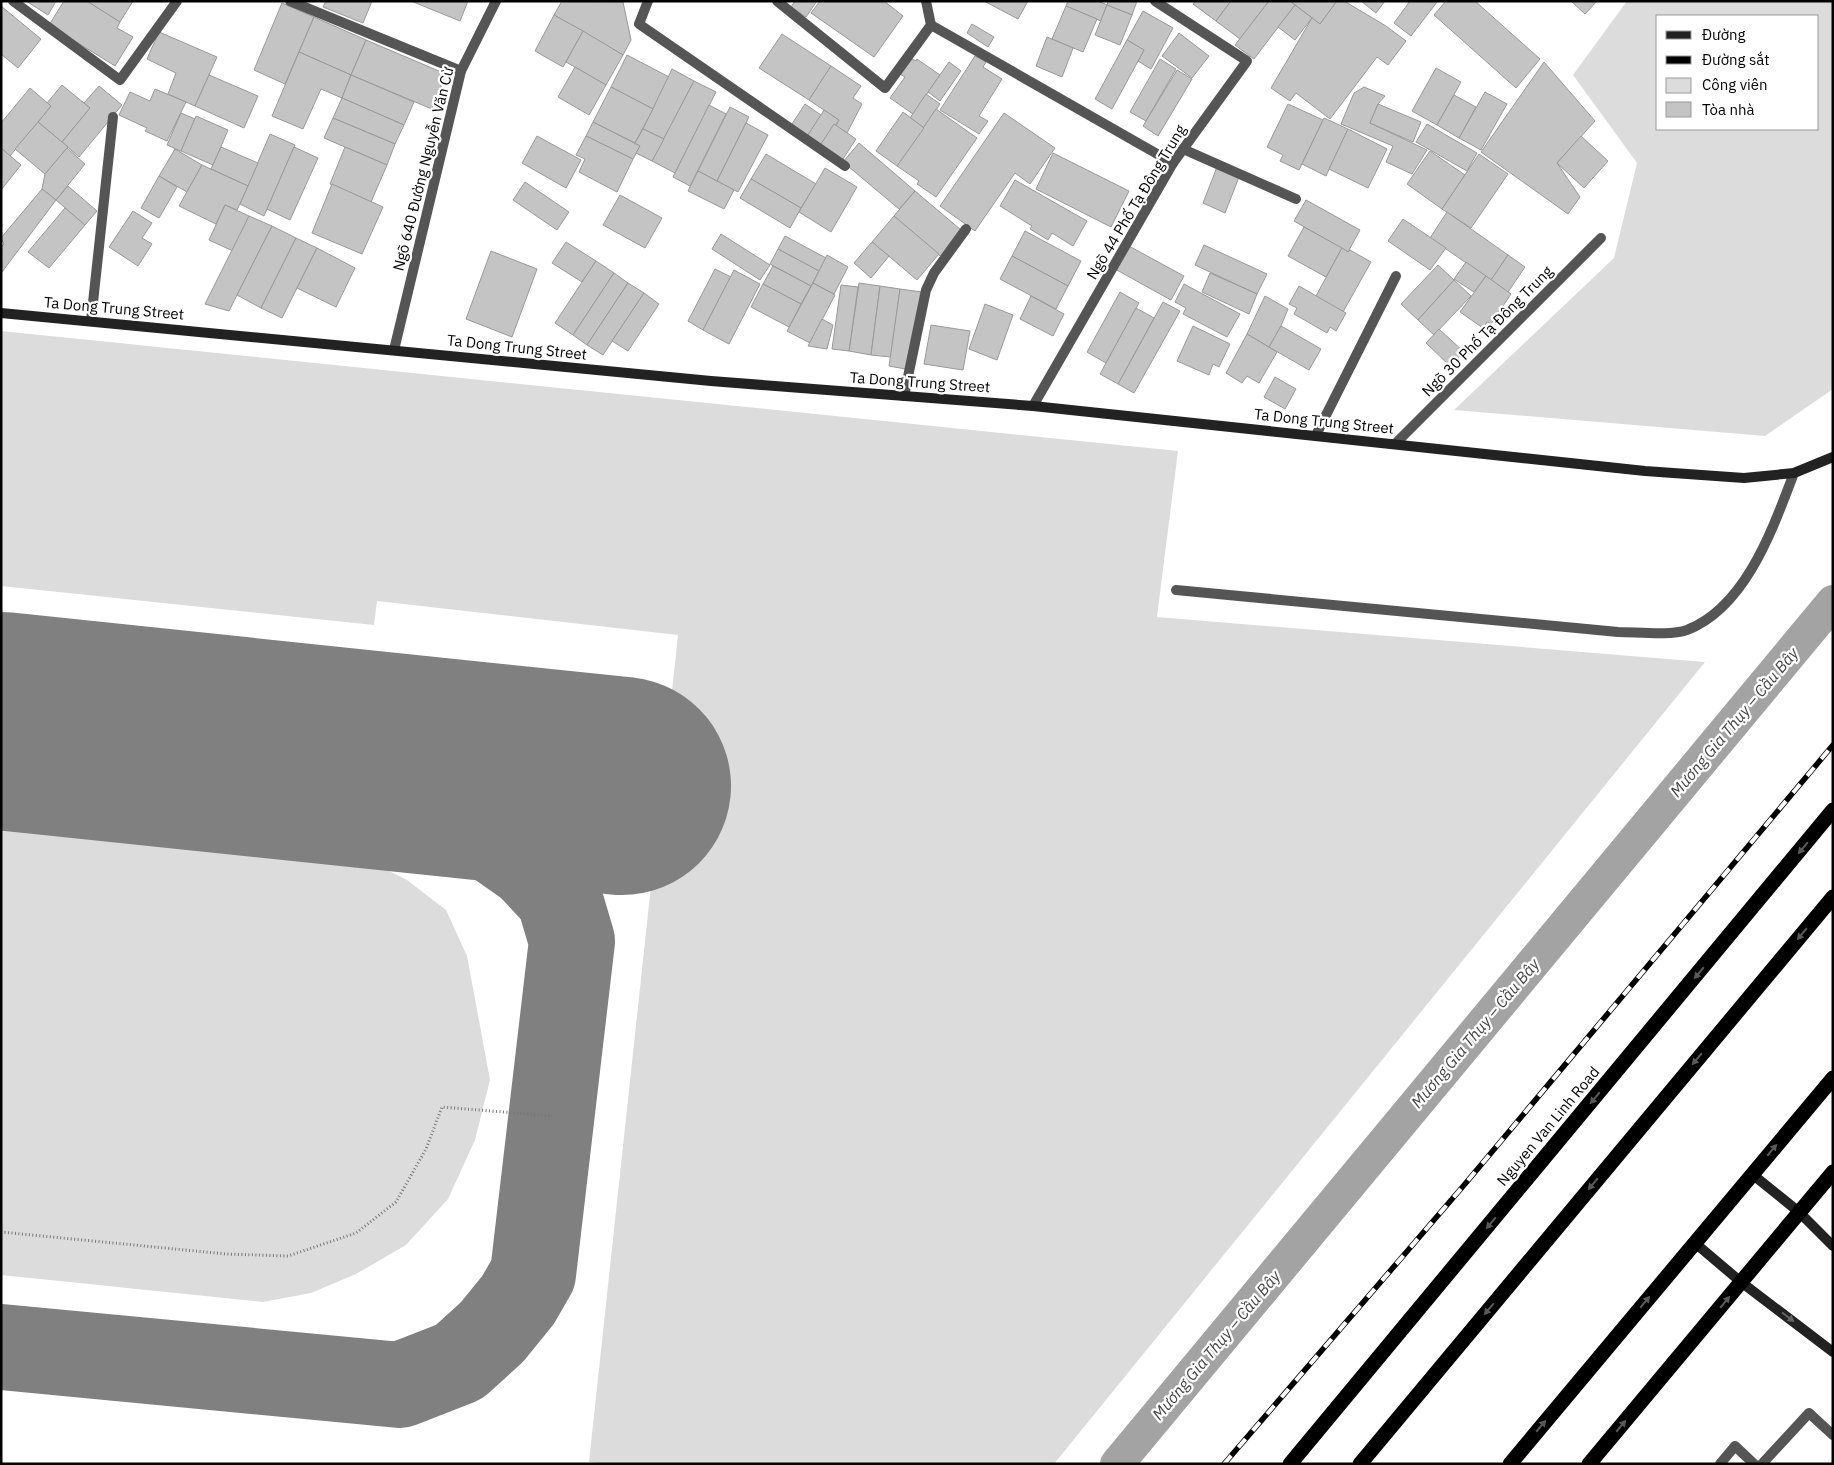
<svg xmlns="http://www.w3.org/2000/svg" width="1834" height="1465" font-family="'IBM Plex Sans',sans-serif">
<rect width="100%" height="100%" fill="#fff"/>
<g fill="#dcdcdc" fill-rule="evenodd">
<path d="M 1627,1 L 1833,1 L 1833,389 L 1765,436 L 1454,410 L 1614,258 L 1637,163 L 1573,75 ZM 1658,16 L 1818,16 L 1818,129 L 1658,129 Z"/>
<polygon points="1,331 1178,451 1157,617 1705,662 1054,1464 608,1464 589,1462 678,635 377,601 374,625 1,586"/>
<polygon points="1,818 359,856 407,880 446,910 467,956 490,1080 475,1140 448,1199 406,1245 356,1274 311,1293 263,1302 1,1275"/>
</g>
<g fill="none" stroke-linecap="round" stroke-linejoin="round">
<polyline stroke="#a3a3a3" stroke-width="34" points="1117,1464 1833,602"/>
<polyline stroke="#808080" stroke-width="86" points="1,1347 400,1385 459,1362 492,1332 518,1300 533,1274 572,941 559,897 529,865 465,820 320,755"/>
<polyline stroke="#808080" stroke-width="218" points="1,721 622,786"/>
</g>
<g fill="#c4c4c4" stroke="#999">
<polygon points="26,1 56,1 48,15"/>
<polygon points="64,1 87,1 120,22 117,28 133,37 115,66 49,25"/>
<polygon points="87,1 133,1 120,22"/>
<polygon points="326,1 372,1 363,23 323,7"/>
<polygon points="411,1 468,1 460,21"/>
<polygon points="562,1 623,2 631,40 623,55 554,15"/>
<polygon points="795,1 817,1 806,17 791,7"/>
<polygon points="820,1 884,1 903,16 874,57 811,13"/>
<polygon points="984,1 1028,1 1018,19"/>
<polygon points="1068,1 1098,1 1107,5 1101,21 1066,6"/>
<polygon points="1108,1 1137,1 1132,15 1107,5"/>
<polygon points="1195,1 1231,1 1216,21 1193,4"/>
<polygon points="1231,1 1269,1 1240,39 1216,21"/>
<polygon points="1269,1 1290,1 1295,5 1254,59 1235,45"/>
<polygon points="1290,1 1337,1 1320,24"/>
<polygon points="1337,1 1344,1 1386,26 1406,41 1388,65 1377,57 1330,119 1296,93 1290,101 1271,88 1312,18 1320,24"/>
<polygon points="1361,1 1385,1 1376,13"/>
<polygon points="1410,1 1437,2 1411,36 1394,23"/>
<polygon points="1446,1 1475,1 1540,59 1516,88 1434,15"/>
<polygon points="1571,1 1597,1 1585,14"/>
<polygon points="282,3 314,17 285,84 254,70"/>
<polygon points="1107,5 1132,15 1120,45 1095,35"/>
<polygon points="1295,5 1312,18 1295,40 1278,27"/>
<polygon points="1,6 41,39 18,68 1,54"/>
<polygon points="1066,6 1097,19 1083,52 1052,39"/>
<polygon points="1143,11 1173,28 1151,69 1138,61 1144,50 1127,40"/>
<polygon points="554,15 583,31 563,67 535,51"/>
<polygon points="314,17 366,40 351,75 299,52"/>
<polygon points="972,24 994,37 988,47 967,33"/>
<polygon points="583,31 623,55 606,85 566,62"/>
<polygon points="159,32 217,57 195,106 168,94 176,73 147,59"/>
<polygon points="1179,33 1209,56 1192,78 1162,56"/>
<polygon points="782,34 831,66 809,100 759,68"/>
<polygon points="1047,37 1073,48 1062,77 1036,66"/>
<polygon points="366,40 446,74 432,109 351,75"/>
<polygon points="1127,40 1144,50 1112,109 1095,99"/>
<polygon points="299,52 351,75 342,98 321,89 303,129 272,116"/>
<polygon points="627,55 669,77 653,109 611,87"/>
<polygon points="975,56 986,62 983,67 1002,79 979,116 988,121 979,134 940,110"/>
<polygon points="909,57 916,61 917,59 940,75 913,114 890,98 905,77 898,73"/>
<polygon points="1160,59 1176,69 1146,121 1130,112"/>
<polygon points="949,62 961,71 940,101 928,92"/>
<polygon points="1544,62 1595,121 1557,163 1580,197 1568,214 1481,152"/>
<polygon points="831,66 861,86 853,98 862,104 847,133 836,126 839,120 809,100"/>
<polygon points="575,67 606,85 589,115 558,97"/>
<polygon points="1436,68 1461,82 1437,125 1412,111"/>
<polygon points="672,69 694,81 664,139 643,129"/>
<polygon points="1177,70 1192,79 1158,136 1143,126"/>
<polygon points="209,75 258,96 244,128 195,106"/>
<polygon points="351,75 414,102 404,125 342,98"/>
<polygon points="694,81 716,92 675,173 652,161"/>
<polygon points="62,85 90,108 62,142 38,122 51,106 47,103"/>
<polygon points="99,86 122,105 79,157 62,142 90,108 84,103"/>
<polygon points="611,87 653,109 635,143 593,122"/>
<polygon points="1364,87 1385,96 1378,104 1370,123 1427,150 1412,174 1386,162 1393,146 1341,124 1354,93"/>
<polygon points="30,88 51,106 10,156 1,148 1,123"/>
<polygon points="155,89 186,102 167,141 145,131 147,128 119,115 130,92 150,101"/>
<polygon points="1485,92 1507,104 1481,150 1459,138"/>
<polygon points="926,94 940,104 924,128 910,118"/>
<polygon points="1454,95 1476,107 1459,138 1437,125"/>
<polygon points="342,98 404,125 395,144 333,118"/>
<polygon points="805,104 821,115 806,138 790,127"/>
<polygon points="1288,104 1323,120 1299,170 1280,161 1283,155 1267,147"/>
<polygon points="1378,104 1421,122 1413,142 1370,123"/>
<polygon points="709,105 726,114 690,186 673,177"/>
<polygon points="730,107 749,117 717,181 698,171"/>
<polygon points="936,109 977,138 936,197 917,184 919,181 897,166"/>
<polygon points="824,110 839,120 819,147 806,138"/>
<polygon points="903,112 924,128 897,166 876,151"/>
<polygon points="181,113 195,119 181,151 167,145"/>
<polygon points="1004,113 1055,148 1030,184 1015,173 975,231 940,206"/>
<polygon points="196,116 228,130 213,165 181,151"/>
<polygon points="333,118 395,144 387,165 324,138"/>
<polygon points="1324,118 1348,129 1326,176 1302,164"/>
<polygon points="38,122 68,147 45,174 15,149"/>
<polygon points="593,122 640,146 633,159 586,136"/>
<polygon points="746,123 768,135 738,192 717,181"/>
<polygon points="834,124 856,139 841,162 819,147"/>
<polygon points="1427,124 1477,153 1467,171 1416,142"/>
<polygon points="643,129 664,139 652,161 636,153 640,146 635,143"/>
<polygon points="1348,129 1387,149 1368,188 1329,169"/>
<polygon points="270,134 295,145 264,216 240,204"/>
<polygon points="537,136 581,160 566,188 522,163"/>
<polygon points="586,136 633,159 617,192 579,172 585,159 576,155"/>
<polygon points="1581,136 1608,161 1584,188 1557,163"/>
<polygon points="859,143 915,191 899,209 843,162"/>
<polygon points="221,147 258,163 248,186 211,169"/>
<polygon points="294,147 318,158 290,220 267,209"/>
<polygon points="345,147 387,165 371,202 330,184"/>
<polygon points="1,148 21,165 1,190"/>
<polygon points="67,148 85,164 56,200 42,189 45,174"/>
<polygon points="175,149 202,165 187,192 159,176"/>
<polygon points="1430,151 1465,175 1442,209 1407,184"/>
<polygon points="1053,153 1129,191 1111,227 1036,189"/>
<polygon points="766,154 816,184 801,208 751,179"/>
<polygon points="1479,154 1508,174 1471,228 1442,209"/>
<polygon points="202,165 248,186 237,210 225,205 216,224 179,206"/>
<polygon points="1217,167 1239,177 1225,213 1203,203"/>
<polygon points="825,168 857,187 831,232 799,212"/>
<polygon points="698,171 734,190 724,209 688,191"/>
<polygon points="159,176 177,187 159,218 141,208"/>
<polygon points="751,179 801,208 790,228 740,198"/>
<polygon points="1015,180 1087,221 1073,246 1052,233 1048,240 1030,229 1032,226 1000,206"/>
<polygon points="525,182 569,212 557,230 513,200"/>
<polygon points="332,184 383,207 362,254 312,233"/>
<polygon points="68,186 97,211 85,225 56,200"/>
<polygon points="42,189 56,200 2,272 1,247 4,244 1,238"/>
<polygon points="915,191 967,235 946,261 894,216"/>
<polygon points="620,195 662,218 645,248 603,225"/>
<polygon points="1306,200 1360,230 1348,252 1294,221"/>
<polygon points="225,205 249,216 233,251 209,240"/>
<polygon points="65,208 85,225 49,268 28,252"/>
<polygon points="133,211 152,223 142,238 152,244 138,266 109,247"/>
<polygon points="1447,212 1508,255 1491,280 1430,238"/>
<polygon points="249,216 272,226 237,295 229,311 205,304"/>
<polygon points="894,216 939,254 917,280 872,242"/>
<polygon points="1403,219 1446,248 1430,270 1388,241"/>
<polygon points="272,226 296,238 261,308 237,295"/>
<polygon points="1304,227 1342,248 1326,277 1288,256"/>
<polygon points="1025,231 1081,261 1068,286 1012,256"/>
<polygon points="721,234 770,265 760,280 712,249"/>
<polygon points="785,236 826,258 819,271 778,249"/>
<polygon points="296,238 317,248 282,318 261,308"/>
<polygon points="566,242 596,261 582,282 552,263"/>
<polygon points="872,242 889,256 871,278 854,263"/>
<polygon points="1127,245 1184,276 1171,300 1115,269"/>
<polygon points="1204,245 1267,274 1257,294 1195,265"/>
<polygon points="317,248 355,268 336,307 297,288"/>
<polygon points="1342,248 1348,252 1350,250 1371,262 1343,312 1316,296"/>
<polygon points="778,249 819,271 811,286 770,264"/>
<polygon points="491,251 537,269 512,337 466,319"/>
<polygon points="827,255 848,267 834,294 813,283"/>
<polygon points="1508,255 1525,267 1508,292 1491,280"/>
<polygon points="1012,256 1068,286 1056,309 1000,279"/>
<polygon points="596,261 614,273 573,335 555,323"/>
<polygon points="1466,262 1486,276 1474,292 1454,279"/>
<polygon points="1438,265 1454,280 1418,320 1401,304"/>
<polygon points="773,266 811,286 801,304 763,284"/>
<polygon points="715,269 731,277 703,330 688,321"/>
<polygon points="734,270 760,284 729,344 703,330"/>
<polygon points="614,273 628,283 587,345 573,335"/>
<polygon points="1210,273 1257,294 1249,314 1202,292"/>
<polygon points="1486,276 1511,294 1491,324 1487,322 1483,328 1460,312"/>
<polygon points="1454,280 1471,296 1434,335 1418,320"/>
<polygon points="628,283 644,293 603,355 587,345"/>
<polygon points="813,283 835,295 810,343 787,331"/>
<polygon points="859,283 880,286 871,355 849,351"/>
<polygon points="763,284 801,304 789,327 751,307"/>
<polygon points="1184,284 1240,314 1227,337 1183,314 1186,308 1175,302"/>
<polygon points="841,285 858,287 849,351 832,349"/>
<polygon points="880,286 900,289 891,357 871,355"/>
<polygon points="1299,286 1346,313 1336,331 1330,327 1327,333 1294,314 1297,308 1289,304"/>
<polygon points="900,289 922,292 911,370 889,366"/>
<polygon points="1120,292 1139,303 1106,363 1087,352"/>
<polygon points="644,293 659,304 628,351 612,341"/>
<polygon points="1031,296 1064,314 1053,336 1020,319"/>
<polygon points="1265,296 1288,309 1281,326 1269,347 1247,334"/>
<polygon points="1163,302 1180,311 1134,393 1118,384"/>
<polygon points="985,304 1013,315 997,360 969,349"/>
<polygon points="1136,308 1154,318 1118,384 1100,374"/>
<polygon points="822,319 833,325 827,349 808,346"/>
<polygon points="931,325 970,331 963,370 924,364"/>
<polygon points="1193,326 1230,344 1219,367 1213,364 1209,375 1177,361"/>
<polygon points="1281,326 1321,349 1309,370 1269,347"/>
<polygon points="1439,329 1464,352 1450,366 1426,343"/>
<polygon points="1247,334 1277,352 1259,383 1247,376 1242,383 1226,373"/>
<polygon points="1275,377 1296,389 1285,409 1264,397"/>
</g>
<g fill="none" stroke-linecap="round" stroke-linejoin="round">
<polyline stroke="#777" stroke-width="3" stroke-dasharray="1 2.5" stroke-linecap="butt" points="1,1232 226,1254 288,1256 356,1233 396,1202 426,1149 442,1107 552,1116"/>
<g stroke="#555" stroke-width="10">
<polyline points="648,1 639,24 845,166"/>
<polyline points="926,1 931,25"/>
<polyline points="91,321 113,117"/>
<polyline points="904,396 926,290 934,273 966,229"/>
<path d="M 1176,590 L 1618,632 C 1637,632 1670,636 1687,630 C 1746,607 1773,528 1794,473"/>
<polyline points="1720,1464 1735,1446 1754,1464"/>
<polyline points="1762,1464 1809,1413 1833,1435"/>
</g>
<g stroke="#555" stroke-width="10">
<polyline points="13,1 120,80 177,1"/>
<polyline points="290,1 461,71"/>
<polyline points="777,1 885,88 931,25 1173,163"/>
<polyline points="1183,149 1296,199"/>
<polyline points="394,350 461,71 496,1"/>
<polyline points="1033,406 1173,163 1247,61 1155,1"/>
<polyline points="1316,435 1396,276"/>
<polyline points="1395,444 1601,238"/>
</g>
<g stroke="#222" stroke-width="10">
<polyline points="1,313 711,381 1033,406 1645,471 1744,478 1794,473 1833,457"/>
<polyline points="1752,1174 1799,1212 1833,1246"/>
<polyline points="1695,1243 1741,1282 1833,1352"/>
</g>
<g stroke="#000" stroke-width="15">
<polyline points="1290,1464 1833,810"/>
<polyline points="1360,1464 1833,897"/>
<polyline points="1510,1464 1833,1078"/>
<polyline points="1589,1464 1833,1172"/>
</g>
<defs>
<polyline id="rail" points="1224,1464 1465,1184 1833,745"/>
</defs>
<use href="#rail" stroke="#000" stroke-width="5.5"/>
<use href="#rail" stroke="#fff" stroke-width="4" stroke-dasharray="11" stroke-linecap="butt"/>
</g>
<defs><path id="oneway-solid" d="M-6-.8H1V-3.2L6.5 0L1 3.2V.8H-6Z" transform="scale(1.25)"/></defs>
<g fill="#595959">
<use href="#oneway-solid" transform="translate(1803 848) rotate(130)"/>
<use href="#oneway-solid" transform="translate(1802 934) rotate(130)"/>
<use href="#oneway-solid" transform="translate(1699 973) rotate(130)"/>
<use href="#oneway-solid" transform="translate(1697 1059) rotate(130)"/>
<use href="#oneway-solid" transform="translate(1595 1098) rotate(130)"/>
<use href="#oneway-solid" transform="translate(1772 1150) rotate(-50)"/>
<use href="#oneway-solid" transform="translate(1593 1184) rotate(130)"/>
<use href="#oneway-solid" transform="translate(1491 1223) rotate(130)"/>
<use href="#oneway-solid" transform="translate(1645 1302) rotate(-50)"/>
<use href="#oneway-solid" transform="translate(1725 1302) rotate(-50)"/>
<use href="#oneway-solid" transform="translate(1489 1309) rotate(130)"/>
<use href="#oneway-solid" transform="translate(1541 1426) rotate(-50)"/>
<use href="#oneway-solid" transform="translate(1621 1426) rotate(-50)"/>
</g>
<use fill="#646464" href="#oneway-solid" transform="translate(1788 1317) rotate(37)"/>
<g text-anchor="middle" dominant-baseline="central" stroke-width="4.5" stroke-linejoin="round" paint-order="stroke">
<g font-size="15" fill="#000" stroke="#fff">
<text transform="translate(423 169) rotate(-76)">Ngõ 640 Đường Nguyễn Văn Cừ</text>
<text transform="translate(1136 202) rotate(-59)">Ngõ 44 Phố Tạ Đông Trung</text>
<text transform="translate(114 308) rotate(5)">Ta Dong Trung Street</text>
<text transform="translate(1487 331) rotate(-45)">Ngõ 30 Phố Tạ Đông Trung</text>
<text transform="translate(517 347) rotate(6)">Ta Dong Trung Street</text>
<text transform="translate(920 382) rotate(4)">Ta Dong Trung Street</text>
<text transform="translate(1324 421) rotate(6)">Ta Dong Trung Street</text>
<text transform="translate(1548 1126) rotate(-50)">Nguyen Van Linh Road</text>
</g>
<g font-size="16" font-style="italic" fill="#444" stroke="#fff">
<text transform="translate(1734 722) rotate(-50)">Mương Gia Thụy – Cầu Bây</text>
<text transform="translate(1475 1033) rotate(-50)">Mương Gia Thụy – Cầu Bây</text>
<text transform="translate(1216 1345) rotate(-50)">Mương Gia Thụy – Cầu Bây</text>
</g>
</g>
<rect width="1834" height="1465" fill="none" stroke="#000000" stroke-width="5"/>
<rect x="1656" y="15" width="162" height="115" fill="#ffffff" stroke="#999999"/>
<rect x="1666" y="31" width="25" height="8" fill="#222222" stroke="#999999"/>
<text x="1702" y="40" font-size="15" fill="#000000">Đường</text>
<rect x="1666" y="56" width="25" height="8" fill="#000000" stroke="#999999"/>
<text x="1702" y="65" font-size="15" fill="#000000">Đường sắt</text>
<rect x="1666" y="78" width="25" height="15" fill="#dcdcdc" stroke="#999999"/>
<text x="1702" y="90" font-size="15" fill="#000000">Công viên</text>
<rect x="1666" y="102" width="25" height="15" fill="#c4c4c4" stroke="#999999"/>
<text x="1702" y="115" font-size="15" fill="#000000">Tòa nhà</text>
</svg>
